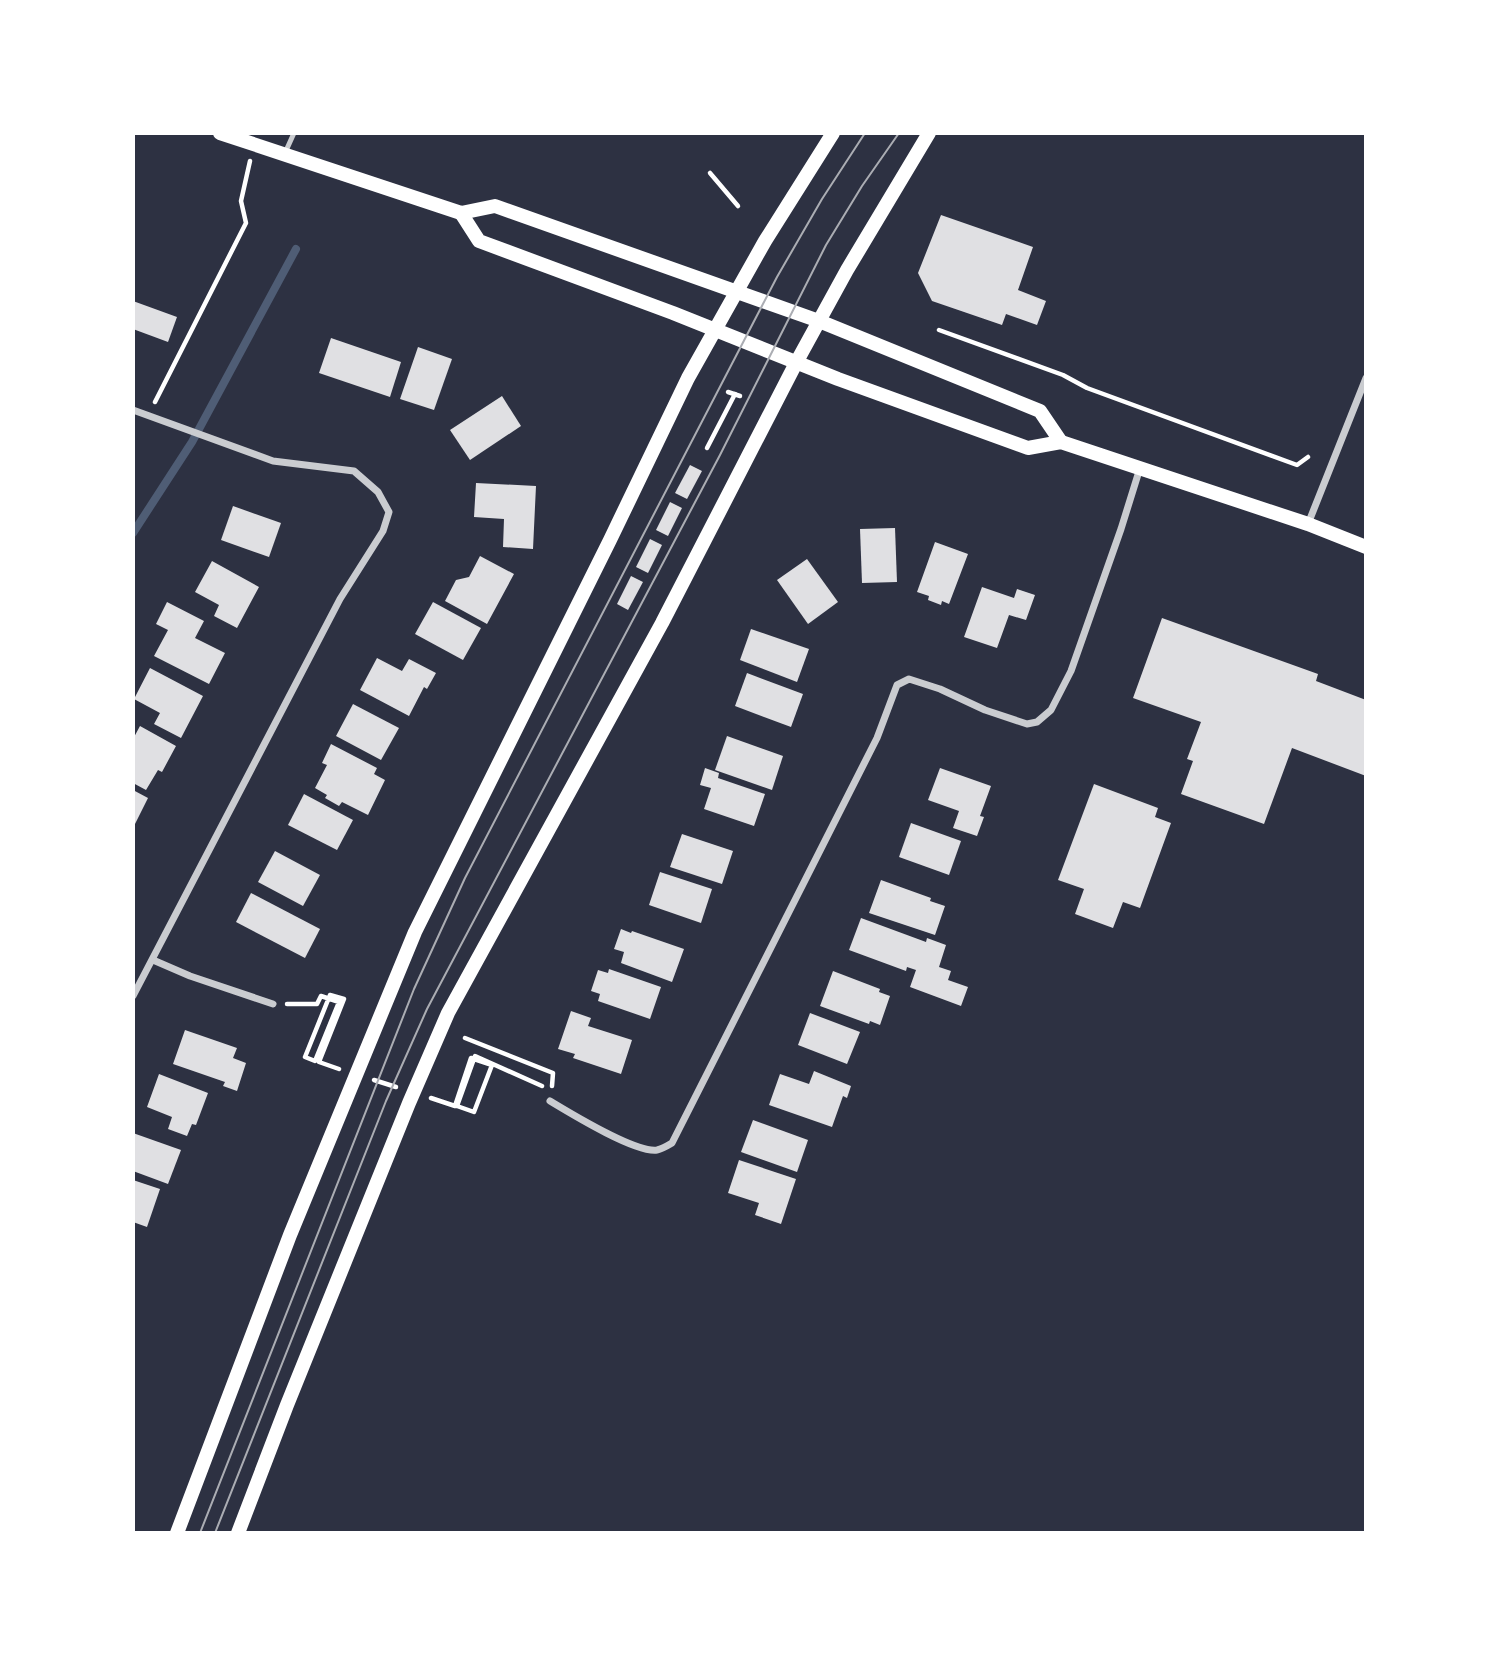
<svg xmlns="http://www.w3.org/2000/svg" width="1499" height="1666" font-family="'Fira Sans Condensed',sans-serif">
<rect width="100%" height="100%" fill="#2d3142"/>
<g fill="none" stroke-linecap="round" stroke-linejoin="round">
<polyline stroke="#4f5d75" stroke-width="8" points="133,533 192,442 296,249"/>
</g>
<g fill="#e0e0e3">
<polygon points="941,215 1033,247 1018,290 1046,301 1037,325 1006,314 1002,325 932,301 918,273"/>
<polygon points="133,301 177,317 168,342 133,329"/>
<polygon points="331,338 401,362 390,397 319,373"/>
<polygon points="418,347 452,359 434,410 400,399"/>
<polygon points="502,396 521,426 470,460 450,430"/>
<polygon points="690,465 702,471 687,499 675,493"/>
<polygon points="476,483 536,486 533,549 503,547 504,519 474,517"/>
<polygon points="670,502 682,508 668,536 656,530"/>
<polygon points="233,506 281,523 269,557 221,540"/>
<polygon points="895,528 897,582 862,583 860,529"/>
<polygon points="650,539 662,545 648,573 636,567"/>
<polygon points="935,542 968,554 949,604 942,601 941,605 928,600 929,596 917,592"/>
<polygon points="480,556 514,574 487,624 445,601 456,580 469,577"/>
<polygon points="807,559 838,602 808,624 777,580"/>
<polygon points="212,561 259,587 237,628 214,616 219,605 195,592"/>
<polygon points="631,576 643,582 628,610 617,604"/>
<polygon points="982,587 1014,598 1017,589 1035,595 1026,620 1009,615 997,648 964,637"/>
<polygon points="167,602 204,621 195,638 225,653 209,684 154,656 168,630 156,624"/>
<polygon points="433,602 481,628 463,660 415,634"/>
<polygon points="1162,618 1318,674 1316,681 1366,700 1366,776 1292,748 1264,824 1181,794 1193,761 1187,759 1201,722 1133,698"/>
<polygon points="751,629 809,649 797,682 740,660"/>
<polygon points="377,658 402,671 409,659 436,673 427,689 424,687 409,716 360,690"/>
<polygon points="150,668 203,696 181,738 154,724 160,713 134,699"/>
<polygon points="747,673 803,694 791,727 735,706"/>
<polygon points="353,704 399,728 381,760 336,736"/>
<polygon points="140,726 176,746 162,772 158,770 146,790 133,783 133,739"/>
<polygon points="727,736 783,756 772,790 715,770"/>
<polygon points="331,744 377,768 374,774 385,780 368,815 342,802 339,806 325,798 327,795 315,788 327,765 322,763"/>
<polygon points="705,768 719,773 718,778 765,794 754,826 704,809 711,788 700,785"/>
<polygon points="940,768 991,786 980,816 984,817 977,836 953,828 959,811 928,800"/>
<polygon points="1094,784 1158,808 1155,817 1171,823 1140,908 1123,902 1113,928 1075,914 1084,889 1058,880"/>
<polygon points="133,790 148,798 135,824 133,823"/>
<polygon points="304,794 353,820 337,850 288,825"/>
<polygon points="911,823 961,841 949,875 899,857"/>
<polygon points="682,834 733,851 722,884 670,867"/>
<polygon points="275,851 320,875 303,906 258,882"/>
<polygon points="660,872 712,889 701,923 649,905"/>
<polygon points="881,880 931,898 930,901 945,906 935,935 869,913"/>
<polygon points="251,893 320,929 305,958 236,922"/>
<polygon points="861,918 926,942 927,938 946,945 939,967 951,971 948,980 968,987 961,1006 910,987 916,970 907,967 906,971 849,950"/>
<polygon points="621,929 631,933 632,931 684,949 672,982 621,963 624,952 614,949"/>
<polygon points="609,969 661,987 650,1019 598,1001 600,994 591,991 598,970 608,973"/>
<polygon points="833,971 880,989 879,992 890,996 880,1025 870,1021 869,1024 820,1006"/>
<polygon points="571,1011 591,1018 588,1026 632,1040 621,1074 573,1058 575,1054 558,1049"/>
<polygon points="810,1013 860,1032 847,1064 798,1045"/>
<polygon points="185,1030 237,1048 233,1058 246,1063 237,1091 223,1086 225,1082 173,1064"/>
<polygon points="814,1071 851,1086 847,1098 843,1096 832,1127 769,1105 780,1074 809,1084"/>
<polygon points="159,1074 208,1093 196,1125 192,1124 187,1136 168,1129 172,1117 147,1107"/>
<polygon points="753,1120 808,1140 797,1172 741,1152"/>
<polygon points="133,1133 181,1150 168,1184 133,1171"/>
<polygon points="739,1160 796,1179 781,1224 755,1215 759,1203 728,1193"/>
<polygon points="133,1180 160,1189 147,1227 133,1222"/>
</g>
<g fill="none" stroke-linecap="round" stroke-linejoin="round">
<g stroke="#fff" stroke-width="4.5">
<polyline points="710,173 738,206"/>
<polyline points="939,330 1063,375 1087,388 1297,465 1308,457"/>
<polyline points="728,392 740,396"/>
<polyline points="155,402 246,223 241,201 250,161"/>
<polyline points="707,448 735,394"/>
<polyline points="287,1004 317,1004 321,996 339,1002 315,1061 305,1057 330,995 344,999 319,1062 339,1069"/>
<polyline points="465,1038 553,1073 552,1086"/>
<polyline points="374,1080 396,1087"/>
<polyline points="431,1098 455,1106 471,1058 492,1065 474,1112 457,1106 475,1056 542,1086"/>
</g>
<polyline stroke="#caccd0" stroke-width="5" points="285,153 294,133"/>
<g stroke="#caccd0" stroke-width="7">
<polyline points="133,410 273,461 354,471 378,492 389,512 383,531 340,599 133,996"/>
<polyline points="1308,524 1366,378"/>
<polyline points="153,960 190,976 273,1004"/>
<path d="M 550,1101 C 570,1113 635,1153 657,1150 C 662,1149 667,1146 672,1143 L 877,738 L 897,685 L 909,679 L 940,689 L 985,710 L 1027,724 L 1037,722 L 1051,710 L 1071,671 L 1121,529 L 1140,468"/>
</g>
<g stroke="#fff" stroke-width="14">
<polyline points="220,133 461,213 495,206 819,321 1040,411 1061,442"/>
<polyline points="461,213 479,241 673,313 838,379 1028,448 1061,442 1308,524 1366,547"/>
<polyline points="177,1533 290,1235 415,932 610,540 688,378 765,241 833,133"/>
<polyline points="238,1533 287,1405 409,1103 448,1013 662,623 796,363 847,270 929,133"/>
</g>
<g stroke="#abadb3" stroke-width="2">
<polyline points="200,1533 414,989 465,878 777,277 822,199 865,133"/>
<polyline points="215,1533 386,1101 427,1009 720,455 826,245 862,186 899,133"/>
</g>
</g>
<rect width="1499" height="1666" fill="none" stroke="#ffffff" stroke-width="270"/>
</svg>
